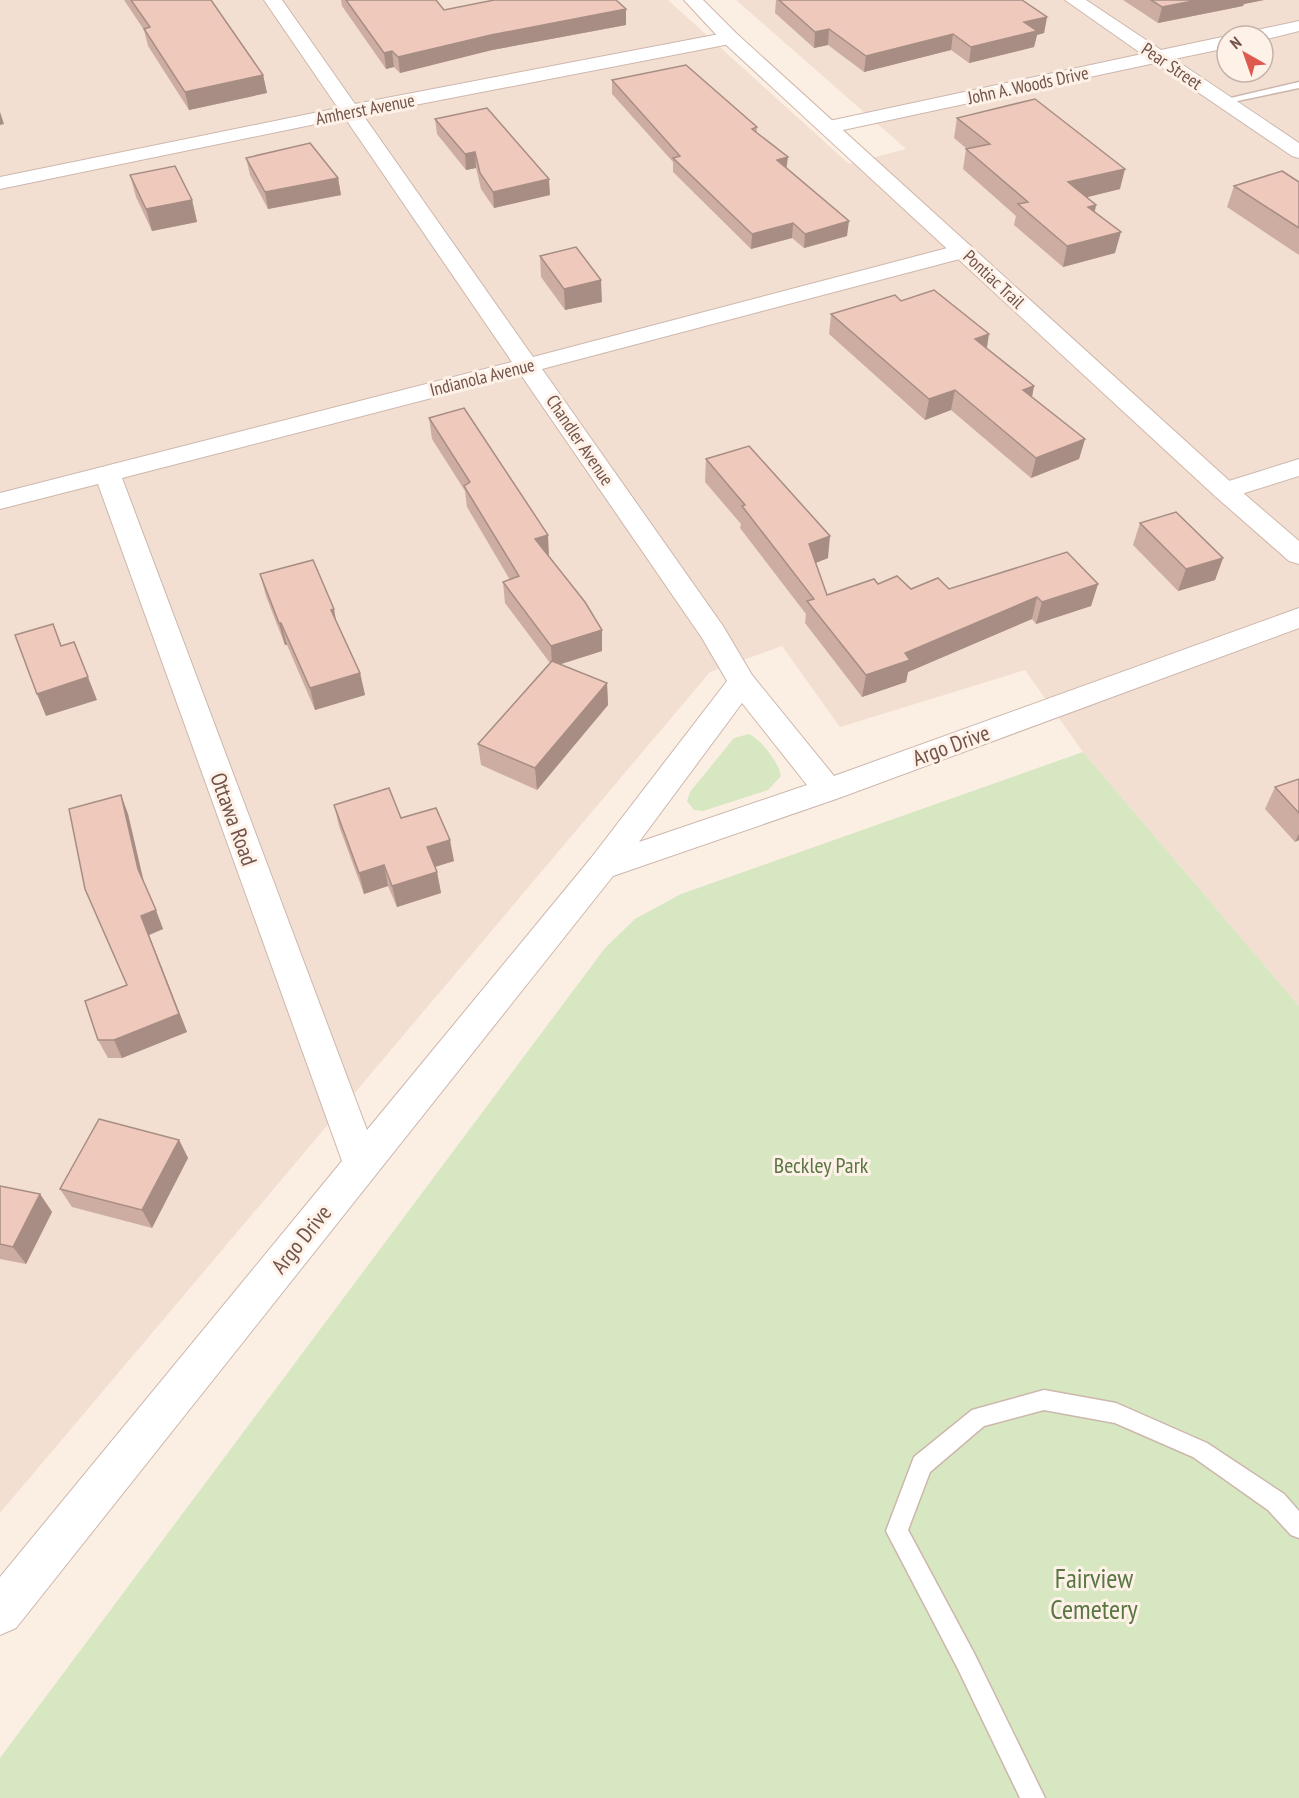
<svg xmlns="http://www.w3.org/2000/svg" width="1299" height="1798" font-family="'PT Sans Narrow',sans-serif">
<rect width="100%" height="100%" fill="#fbeee2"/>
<path fill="#f2dfd1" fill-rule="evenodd" d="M 0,0 L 668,0 L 849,164 L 906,149 L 736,0 L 1299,0 L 1299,1006 L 1083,752 L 1025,670 L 840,727 L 782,646 L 710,672 L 0,1513 ZM 1227,36 L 1263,36 L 1263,72 L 1227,72 Z"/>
<g fill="#d6e7c2">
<path d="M 749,734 C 762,741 778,761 781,776 L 768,790 L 703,811 L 694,810 L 687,801 L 690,792 L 734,738 Z"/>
<polygon points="1083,752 1299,1006 1299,1798 0,1798 0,1758 605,948 635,919 681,894"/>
</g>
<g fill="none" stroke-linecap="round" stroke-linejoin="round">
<defs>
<g id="service">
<polygon points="1299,82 1299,88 1223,104 1218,101"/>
<polygon points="1044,1390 1116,1403 1207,1443 1284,1494 1299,1511 1299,1538 1291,1535 1268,1510 1193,1457 1115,1423 1044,1410 984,1426 930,1472 908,1530 974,1653 1045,1798 1020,1798 958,1669 886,1531 914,1457 972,1410"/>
</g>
<g id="minor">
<path d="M 264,0 L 282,0 L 355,104 L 730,32 L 737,34 L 739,38 L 737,42 L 730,44 L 363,115 L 533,357 L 955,246 L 963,244 L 971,246 L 974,251 L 971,256 L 542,369 L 723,626 L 752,675 L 834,776 L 1299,608 L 1299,628 L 839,798 L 613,876 L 16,1628 L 0,1635 L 0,1577 L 342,1161 L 98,484 L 0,509 L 0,493 L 512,362 L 345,118 L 0,189 L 0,177 L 338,108 ZM 521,375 L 702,638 L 727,681 L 591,858 L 367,1130 L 122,478 ZM 742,703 L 807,785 L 639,842 Z"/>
<polygon points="1065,0 1086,0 1161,50 1227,36 1227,48 1174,59 1299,143 1299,158 1292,156 1155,63 829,133 822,131 819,127 822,123 829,121 1142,54"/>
<polygon points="1299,21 1299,31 1263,40 1263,36 1246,36 1248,32"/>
<polygon points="1299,459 1299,476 1225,499 1216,497 1212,491 1216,485"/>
</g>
<polygon id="secondary" points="684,0 703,0 737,34 1234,485 1299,541 1299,564 1289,561 1216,497 723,42"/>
</defs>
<use href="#service" stroke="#cdb7ad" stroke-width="3"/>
<use href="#minor" stroke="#cdb7ad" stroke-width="2"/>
<use href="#secondary" stroke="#d0b6aa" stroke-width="2"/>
<use href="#service" fill="#fff" fill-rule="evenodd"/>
<use href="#minor" fill="#fff" fill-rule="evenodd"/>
<use href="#secondary" fill="#fff" fill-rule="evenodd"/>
</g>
<g fill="#cdada2">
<polygon points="124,0 211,0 263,75 267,93 189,110 148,46 144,30"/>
<polygon points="341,0 436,0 444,10 626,25 492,50 400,73 394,67 386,69 342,6"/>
<polygon points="776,0 1022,0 1047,17 1044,33 1037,35 1034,47 969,63 951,50 864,72 828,45 814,48 775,13"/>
<polygon points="1123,0 1264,0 1244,4 1243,6 1158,23"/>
<polygon points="612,80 757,127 757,133 787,168 847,236 804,248 792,238 751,249 673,172 673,162 612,94"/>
<polygon points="957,118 1120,189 1086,197 1096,205 1095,212 1115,253 1063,267 1014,225 1016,216 963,169 966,149 967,149 954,138"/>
<polygon points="435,119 550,195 494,208 481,189 476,168 466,170 437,134"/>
<polygon points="246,158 338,178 341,195 268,209 250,175"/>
<polygon points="130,175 192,200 197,222 152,231 136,197"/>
<polygon points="1299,182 1299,255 1227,207 1234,186"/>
<polygon points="540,256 602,302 565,310 541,277"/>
<polygon points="901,301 987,349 1034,386 1032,397 1085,439 1079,459 1031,478 951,410 925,420 829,334 831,314"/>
<polygon points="429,418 549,556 602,630 602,651 559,664 607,683 608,705 537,790 481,765 478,744 550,663 505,603 503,582 510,580 467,507 465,491 432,439"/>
<polygon points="706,459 828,558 815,563 827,595 878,584 911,589 1098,584 1091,606 1036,624 1032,619 908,672 906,682 862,697 805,623 806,614 740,528 741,524 705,482"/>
<polygon points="1140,523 1223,558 1215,580 1178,591 1133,545"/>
<polygon points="260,574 336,621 360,673 365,695 315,710 287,645 285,645 266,596"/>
<polygon points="1299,779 1299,840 1295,842 1265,809 1275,787"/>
<polygon points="121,795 128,814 145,886 163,929 149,935 187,1032 122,1058 108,1058 98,1040 127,985"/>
<polygon points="334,805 401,818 454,861 435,867 437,872 441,893 397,907 388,886 364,894 339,826"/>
<polygon points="179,1140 188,1158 152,1228 72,1207 60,1189"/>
<polygon points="0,1186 40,1194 52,1212 26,1264 0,1259"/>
</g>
<g fill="#a78d84">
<polygon points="1198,0 1264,0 1244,4 1243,6 1158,23 1162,7"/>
<polygon points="626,9 626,25 492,50 400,73 398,57 491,35"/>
<polygon points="1047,17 1044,33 1037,35 1034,47 969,63 971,47 1024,22"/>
<polygon points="829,29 828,45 814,48 815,32"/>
<polygon points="953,34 951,50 864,72 866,56"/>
<polygon points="392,51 394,67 386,69 384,53"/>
<polygon points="263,75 267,93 189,110 185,92"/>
<polygon points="0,112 4,124 0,125"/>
<polygon points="475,152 476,168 466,170 465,154"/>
<polygon points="788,157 786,172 777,160"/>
<polygon points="1125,169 1120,189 1064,203 1068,182"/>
<polygon points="338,178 341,195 268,209 265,192"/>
<polygon points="549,179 550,195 494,208 493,192"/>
<polygon points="192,200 197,222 152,231 146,209"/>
<polygon points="1096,205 1091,226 1088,207"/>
<polygon points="849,221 847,236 804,248 805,234"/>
<polygon points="793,223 792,238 751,249 752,234"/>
<polygon points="1121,232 1115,253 1063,267 1067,246"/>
<polygon points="601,280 602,302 565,310 564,289"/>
<polygon points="989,334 986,354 975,339"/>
<polygon points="1034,386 1030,407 1023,390"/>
<polygon points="955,390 951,410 925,420 929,399"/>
<polygon points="1085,439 1079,459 1031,478 1036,458"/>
<polygon points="548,535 549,556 535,539"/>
<polygon points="830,536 828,558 806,567 809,544"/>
<polygon points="1223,558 1215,580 1178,591 1186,569"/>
<polygon points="1098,584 1091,606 1036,624 1042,602"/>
<polygon points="1037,597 1032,619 908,672 906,682 862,697 866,675 905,653"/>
<polygon points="334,609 338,631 331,610"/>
<polygon points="279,623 281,623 287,645 285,645"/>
<polygon points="602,630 602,651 552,667 551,646"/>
<polygon points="360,673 365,695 315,710 310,688"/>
<polygon points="88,677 97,700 46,716 37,694"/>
<polygon points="607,683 608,705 537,790 535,768"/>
<polygon points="121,795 128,814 145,888 138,869"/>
<polygon points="1299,834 1299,840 1295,842"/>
<polygon points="450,840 454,861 431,868 427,847"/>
<polygon points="384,865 388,886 364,894 359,873"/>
<polygon points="437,872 441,893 397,907 392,886"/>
<polygon points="156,910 163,929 149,935 187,1032 122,1058 114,1040 179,1014 141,916"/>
<polygon points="179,1140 188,1158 152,1228 142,1210"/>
<polygon points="40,1194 52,1212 26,1264 13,1247"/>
</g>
<g fill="#eec9bc" stroke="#a78d84" stroke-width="1.5">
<polygon points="131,0 211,0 263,75 185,92 144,29 150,27"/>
<polygon points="346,0 436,0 444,10 494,0 616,0 626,9 491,35 398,57 392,51 384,53"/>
<polygon points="779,0 1022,0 1047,17 1024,22 1037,31 971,47 953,34 866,56 829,29 815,32"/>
<polygon points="1151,0 1198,0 1162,7"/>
<polygon points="686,65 757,127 752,129 788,157 777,160 849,221 805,234 793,223 752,234 673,158 680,156 612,80"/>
<polygon points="1035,99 1125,169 1068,182 1096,205 1088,207 1121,232 1067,246 1018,204 1028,202 966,149 990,144 957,118"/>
<polygon points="487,108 549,179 493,192 480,173 475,152 465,154 435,119"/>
<polygon points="310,143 338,178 265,192 246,158"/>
<polygon points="175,166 192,200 146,209 130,175"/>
<polygon points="1282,171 1299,182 1299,228 1234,186"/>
<polygon points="576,247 601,280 564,289 540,256"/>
<polygon points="934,290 989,334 975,339 1034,386 1023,390 1085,439 1036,458 955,390 929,399 831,314 895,295 901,301"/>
<polygon points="464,408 548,535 535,539 585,602 602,630 551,646 503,582 519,576 464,486 470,482 429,418"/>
<polygon points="749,446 830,536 809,544 827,595 874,579 878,584 897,576 911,589 938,578 949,589 1067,552 1098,584 1042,602 1037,597 905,653 910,660 866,675 807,601 814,599 742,506 745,505 706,459"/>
<polygon points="1176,512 1223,558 1186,569 1140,523"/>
<polygon points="313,560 334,609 331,610 360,673 310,688 281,623 279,623 260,574"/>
<polygon points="53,624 61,646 74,642 88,677 37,694 15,635"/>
<polygon points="552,661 607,683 535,768 478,744"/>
<polygon points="1299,779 1299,813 1275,787"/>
<polygon points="389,788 401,818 436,808 450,840 427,847 437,872 392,886 384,865 359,873 334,805"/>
<polygon points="121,795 138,869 156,910 141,916 179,1014 114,1040 98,1040 85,1001 127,985 85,889 69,809"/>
<polygon points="99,1119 179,1140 142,1210 60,1189"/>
<polygon points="0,1186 40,1194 13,1247 0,1244"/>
</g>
<g text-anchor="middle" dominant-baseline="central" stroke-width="6" stroke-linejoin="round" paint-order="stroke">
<g font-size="18" fill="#71534a" stroke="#fef2e8">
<text transform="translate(1172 66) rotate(34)">Pear Street</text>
<text transform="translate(1028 85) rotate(-12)">John A. Woods Drive</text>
<text transform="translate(365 109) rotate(-11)">Amherst Avenue</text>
<text transform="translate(994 279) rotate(43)">Pontiac Trail</text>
<text transform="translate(482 377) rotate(-14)">Indianola Avenue</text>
<text transform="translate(580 440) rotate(56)">Chandler Avenue</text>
</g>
<g font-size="22" fill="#71534a" stroke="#fef2e8">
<text transform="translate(951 745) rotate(-20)">Argo Drive</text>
<text transform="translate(234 819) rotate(70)">Ottawa Road</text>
<text transform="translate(301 1239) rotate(-51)">Argo Drive</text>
</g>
<g font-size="22" fill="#597643" stroke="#fef2e8">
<text x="821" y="1165">Beckley Park</text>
</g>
<g font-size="27" fill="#597643" stroke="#fef2e8">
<text x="1094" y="1578">Fairview<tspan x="1094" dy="31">Cemetery</tspan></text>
</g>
</g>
<g transform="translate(1245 54) rotate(320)"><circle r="28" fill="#fef2e8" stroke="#c6b2a9" stroke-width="1.5"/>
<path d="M0-4.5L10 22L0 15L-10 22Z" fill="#de5a4e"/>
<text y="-9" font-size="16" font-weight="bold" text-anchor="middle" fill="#71534a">N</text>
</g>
</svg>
